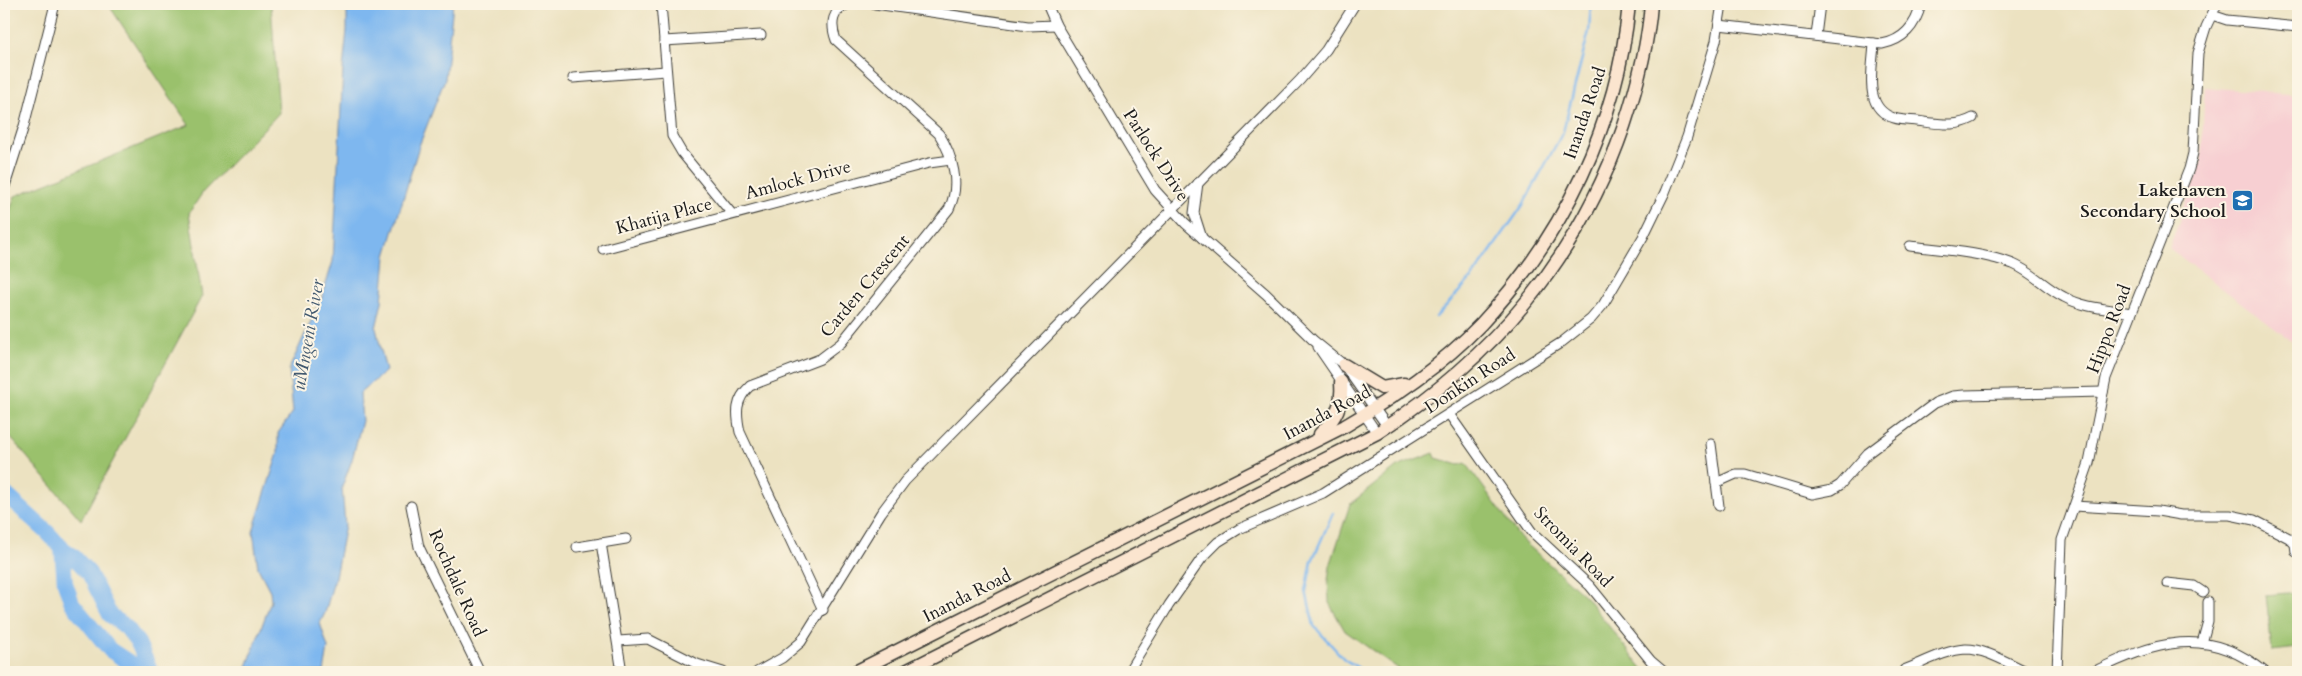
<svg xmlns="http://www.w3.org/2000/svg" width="2302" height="676" font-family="Cardo,serif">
<rect width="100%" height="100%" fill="#fcf5e5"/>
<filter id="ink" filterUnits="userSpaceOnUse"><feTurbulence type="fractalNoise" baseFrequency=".02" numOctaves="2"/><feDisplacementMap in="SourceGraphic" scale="10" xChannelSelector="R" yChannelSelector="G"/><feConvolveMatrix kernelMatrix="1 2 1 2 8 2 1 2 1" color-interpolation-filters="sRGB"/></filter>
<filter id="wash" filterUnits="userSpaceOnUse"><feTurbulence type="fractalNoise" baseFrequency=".0096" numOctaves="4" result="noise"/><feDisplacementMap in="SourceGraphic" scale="20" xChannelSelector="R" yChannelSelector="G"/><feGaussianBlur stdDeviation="1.12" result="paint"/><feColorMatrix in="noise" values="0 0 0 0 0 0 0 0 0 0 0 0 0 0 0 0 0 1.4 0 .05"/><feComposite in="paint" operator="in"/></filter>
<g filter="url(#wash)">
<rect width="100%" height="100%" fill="#ece2c1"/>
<polygon fill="#f7cfd2" points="2205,87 2298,95 2298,346 2169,248 2201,163"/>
<g fill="#9ac16c" stroke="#5b6e44">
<polygon points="108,4 271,4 279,113 203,192 189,213 202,296 81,520 4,430 4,227 15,196 189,125"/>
<polygon points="1434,453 1436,458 1459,465 1466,463 1520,538 1586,597 1645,672 1403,672 1345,631 1329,603 1328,580 1330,566 1350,504 1397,467"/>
<polygon points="2298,592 2298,648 2272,651 2266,595"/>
</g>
<polygon fill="#7eb7ef" stroke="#4d6a86" points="347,4 453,4 445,79 419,146 386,256 382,302 376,328 386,371 360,393 362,421 352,460 342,487 345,525 335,577 325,613 320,623 328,648 324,672 245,672 271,601 270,591 258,568 253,531 278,453 278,433 293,412 289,369 322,297 333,261 343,69 347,30"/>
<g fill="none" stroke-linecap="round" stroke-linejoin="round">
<g stroke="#7eb7ef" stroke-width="2.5">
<polyline points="1436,317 1474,275 1523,205 1563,132 1589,31 1591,4"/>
<polyline points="1333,513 1312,561 1306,591 1314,626 1344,659 1365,672"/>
</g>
<g stroke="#7eb7ef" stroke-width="16">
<polyline points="4,493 46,531 62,548 65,583 72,603 110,650 133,665 140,672"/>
<polyline points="62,548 73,556 89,573 110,615 127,628 138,643 151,672"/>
</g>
</g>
</g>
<g filter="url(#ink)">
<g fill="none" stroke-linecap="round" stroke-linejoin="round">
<defs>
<g id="minor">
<polyline points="661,4 672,136 682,153 732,214"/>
<polyline points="875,4 1028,26 1056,25"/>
<polyline points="1047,4 1056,25 1155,190 1185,223 1266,294 1313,340 1344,365 1387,426"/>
<polyline points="2212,15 2227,20 2298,27"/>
<path d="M 1719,25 L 1882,44 C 1904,40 1916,25 1921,4"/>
<polyline points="1816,36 1820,4"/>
<polyline points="664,41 761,35"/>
<path d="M 1874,43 C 1873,68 1862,108 1894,118 C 1903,121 1915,120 1924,122 C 1942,124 1956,127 1973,118"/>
<polyline points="573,78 666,71"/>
<polyline points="1198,183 1194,213 1202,238"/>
<polyline points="4,189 24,126 55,4"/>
<path d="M 1910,246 C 1944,250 1981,252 2013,264 C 2032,272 2046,288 2064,297 C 2084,308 2110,309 2131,313"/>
<polyline points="603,249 929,163 951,160"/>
<polyline points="1318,347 1377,433"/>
<polyline points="1449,414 1532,532 1590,586 1651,661 1664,672"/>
<polyline points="1711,444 1719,506"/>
<polyline points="1716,483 1736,474 1745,474 1812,494 1832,490 1840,485 1868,453 1935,403 1953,396 1964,395 2103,392"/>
<polyline points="411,506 419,547 480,672"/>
<polyline points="2074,506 2158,511 2181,515 2230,515 2254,520 2289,538 2295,544 2296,552"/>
<polyline points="601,543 622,672"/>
<polyline points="577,547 626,539"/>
<polyline points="2167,583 2194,586 2203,592"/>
<path d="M 823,610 L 740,432 C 736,413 735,400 750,386 L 820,359 L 841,343 L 949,209 C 961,185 953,156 939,134 L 836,40 C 830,24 832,9 849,4"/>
<polyline points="618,641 648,639 697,664 723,672"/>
<polyline points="2202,643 2208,621 2208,602"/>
<path d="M 1904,670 C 1923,663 1945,650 1966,649 C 1987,649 2009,664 2028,672"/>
<polyline points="757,672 782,658 801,642 881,513 905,481 1300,80 1326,50 1355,4"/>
<polyline points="1128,672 1169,605 1202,558 1218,542 1239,529 1323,493 1562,342 1591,319 1603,305 1643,237 1665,192 1687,137 1716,41 1722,4"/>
<polyline points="2057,672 2062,540 2089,463 2106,378 2189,169 2193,153 2198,53 2206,27 2217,4"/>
<path d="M 2093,672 C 2154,642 2207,624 2265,672"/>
</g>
<g id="secondary">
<polyline points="1344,365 1382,388 1404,384"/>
<path d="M 1320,434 C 1336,418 1343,405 1341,382"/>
<path d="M 855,672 L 1345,426 C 1394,397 1442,365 1481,324 C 1563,236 1618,124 1629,4"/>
<path d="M 904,672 L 1377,433 C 1494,357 1578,259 1624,126 C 1637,87 1648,45 1651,4"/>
</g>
</defs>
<use href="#minor" stroke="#3b3a35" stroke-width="11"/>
<use href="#secondary" stroke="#3b3a35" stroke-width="15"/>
<use href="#minor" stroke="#fff" stroke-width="9"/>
<use href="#secondary" stroke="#fbe5cf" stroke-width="12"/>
</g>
</g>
<defs>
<symbol id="school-square" viewBox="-11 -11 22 22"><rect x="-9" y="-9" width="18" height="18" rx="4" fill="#1f6fb2" stroke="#fcf5e5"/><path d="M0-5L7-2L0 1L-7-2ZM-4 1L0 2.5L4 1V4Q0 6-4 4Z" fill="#fff"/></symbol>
</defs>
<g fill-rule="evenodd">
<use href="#school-square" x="2230" y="188" width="25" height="25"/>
</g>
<g text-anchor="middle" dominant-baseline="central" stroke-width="4" stroke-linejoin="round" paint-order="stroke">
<g font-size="18" fill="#1c1c1c" stroke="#fcf5e5">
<text transform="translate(1585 113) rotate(-71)">Inanda Road</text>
<text transform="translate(1156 155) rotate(57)">Parlock Drive</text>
<text transform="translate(798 180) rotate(-15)">Amlock Drive</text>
<text transform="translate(664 216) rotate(-15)">Khatija Place</text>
<text transform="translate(865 286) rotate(-50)">Carden Crescent</text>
<text transform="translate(2109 329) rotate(-69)">Hippo Road</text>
<text transform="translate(1470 381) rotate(-33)">Donkin Road</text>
<text transform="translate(1327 413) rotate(-28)">Inanda Road</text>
<text transform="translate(1573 547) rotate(46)">Stromia Road</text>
<text transform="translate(457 583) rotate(66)">Rochdale Road</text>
<text transform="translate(967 596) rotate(-27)">Inanda Road</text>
</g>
<g font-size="18" font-weight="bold" fill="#1c1c1c" stroke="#fcf5e5" text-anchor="end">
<text x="2226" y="190">Lakehaven<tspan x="2226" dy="21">Secondary School</tspan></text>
</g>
<g font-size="19" font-style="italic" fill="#435a70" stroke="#fcf5e5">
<text transform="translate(308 335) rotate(-80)">uMngeni River</text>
</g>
</g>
<rect width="2302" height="676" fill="none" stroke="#fcf5e5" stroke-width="20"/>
</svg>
